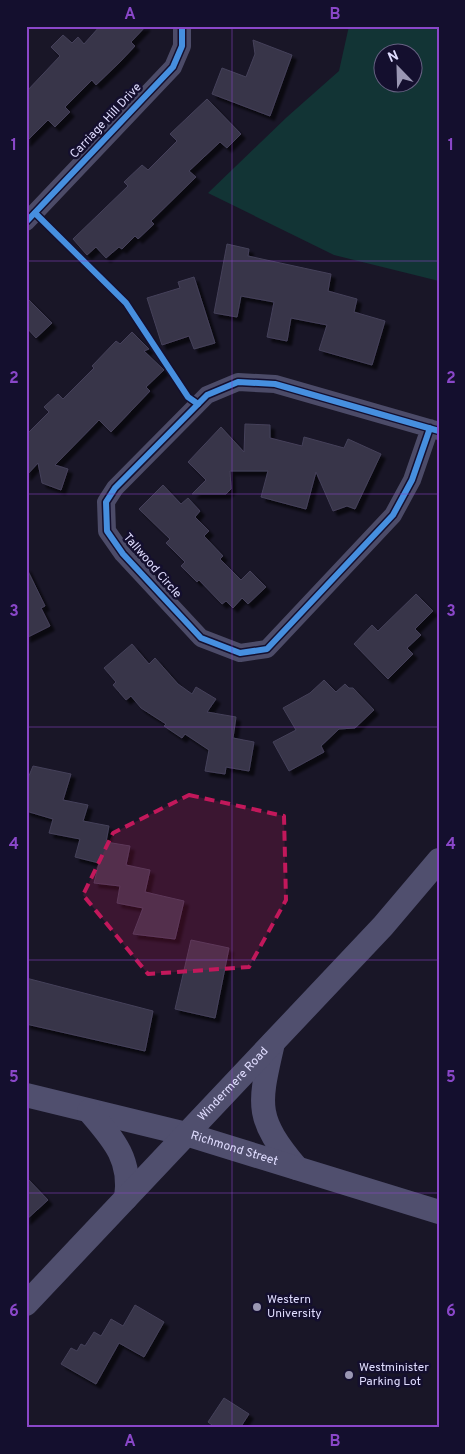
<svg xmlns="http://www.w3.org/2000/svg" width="465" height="1454" font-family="Overpass,sans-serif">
<defs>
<filter id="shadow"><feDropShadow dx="4.5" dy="4.5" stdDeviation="1" flood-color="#0009"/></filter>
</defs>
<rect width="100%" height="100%" fill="#191627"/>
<path fill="#123435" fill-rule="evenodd" d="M 349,26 L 439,26 L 439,281 L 334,255 L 208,193 L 287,117 L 339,71 ZM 382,52 L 412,52 L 412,82 L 382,82 Z"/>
<g fill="#383548" stroke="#45415a" filter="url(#shadow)">
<polygon points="100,26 146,26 131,42 135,46 120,62 96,85 92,80 65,107 70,112 55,127 48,120 26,142 26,92 60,56 51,47 63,35 72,43 78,37 84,44"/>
<polygon points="253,40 292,55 270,116 212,94 222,68 246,77 255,54"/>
<polygon points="207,99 241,134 227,148 220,142 189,171 196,177 151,221 154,224 138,239 135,236 122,249 119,247 106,258 96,247 87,255 73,239 128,186 124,182 142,165 148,170 177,141 170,134"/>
<polygon points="227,244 249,249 248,256 331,274 328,291 357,299 354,312 385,321 372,365 319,350 327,325 291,318 287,341 267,337 274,302 241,296 237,317 214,313"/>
<polygon points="194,277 215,343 194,349 189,336 162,345 147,298 180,288 178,282"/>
<polygon points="26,297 52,323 36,338 26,327"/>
<polygon points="132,332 149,349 144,351 164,370 146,387 150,391 111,432 99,420 55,465 68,469 61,490 42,483 38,463 26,476 26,435 49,412 44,407 58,394 63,399 94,368 92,366 116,341 120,344"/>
<polygon points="245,424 270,425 270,438 302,446 304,437 344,448 348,439 381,454 355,509 347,506 333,511 316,472 306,509 261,497 268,471 230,471 231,489 226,494 192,494 206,480 188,462 221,427 244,452"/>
<polygon points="163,485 181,504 188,498 200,511 195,517 209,531 204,536 223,556 220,559 241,580 250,571 266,587 248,604 242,598 233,608 226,601 222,604 199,580 197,582 181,566 185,562 166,543 170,539 139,509"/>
<polygon points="26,567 45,606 41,608 50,626 26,638"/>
<polygon points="416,594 433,611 415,629 421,635 407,648 413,654 388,679 354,644 372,625 378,631"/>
<polygon points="132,644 149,664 155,658 178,684 192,694 196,687 216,699 207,712 236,717 233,738 254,742 249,771 226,767 225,774 205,771 209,750 185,734 182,738 164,726 166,724 141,708 131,696 126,700 113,685 116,682 104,668"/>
<polygon points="324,680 336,692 345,684 349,688 353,688 374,710 355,728 339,729 321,746 324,752 289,771 273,742 296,730 283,708 310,693"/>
<polygon points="33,766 71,774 63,800 88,805 83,821 109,826 106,842 130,846 126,865 150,870 145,892 184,901 175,939 133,934 143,908 117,903 120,886 94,883 99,863 75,857 80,839 49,833 53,819 26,811 26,783"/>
<polygon points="191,940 229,948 215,1018 175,1009"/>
<polygon points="26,978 153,1011 145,1051 26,1024"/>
<polygon points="26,1177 48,1200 26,1220"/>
<polygon points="135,1305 164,1322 144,1357 119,1343 96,1384 61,1364 71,1348 77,1351 81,1344 85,1346 94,1332 101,1336 111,1319 123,1326"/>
<polygon points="224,1398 249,1414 240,1428 216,1428 208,1422"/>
</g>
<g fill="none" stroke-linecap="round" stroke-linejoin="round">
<g stroke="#4c4b68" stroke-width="18">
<polyline points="26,222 173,67 182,46 182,26"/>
<polyline points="430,428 412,480 393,515 267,649 240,653 201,638 123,554 107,531 106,502 115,488 207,395 238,382 275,384 439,431"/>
</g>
<g stroke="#504f6e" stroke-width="24">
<path d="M 273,1043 C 259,1105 254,1117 297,1168"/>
<path id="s1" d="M 26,1095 L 186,1134 L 439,1212"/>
<path d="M 89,1111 C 113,1139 132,1159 126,1198"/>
<path id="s2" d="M 26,1304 L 383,926 L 439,860"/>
</g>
<defs>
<g id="cycleway">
<polyline points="35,213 126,303 188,397 198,404"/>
<polyline points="26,222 173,67 182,46 182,26"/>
<polyline points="430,428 412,480 393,515 267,649 240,653 201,638 123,554 107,531 106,502 115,488 207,395 238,382 275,384 439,431"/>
</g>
</defs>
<use href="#cycleway" stroke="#140f2e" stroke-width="9"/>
<use href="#cycleway" stroke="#468fdf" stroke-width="6"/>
</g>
<path fill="#c2185b" fill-opacity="0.2" stroke="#c2185b" stroke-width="4" stroke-dasharray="10 6" stroke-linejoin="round" d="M 189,795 L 284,816 L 286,900 L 249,967 L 148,974 L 83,895 L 113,833 Z"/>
<path fill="none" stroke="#8a47c9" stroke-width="1" stroke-opacity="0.55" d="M 232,26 L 232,1428M 26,261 L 439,261M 26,494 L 439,494M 26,727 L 439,727M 26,960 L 439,960M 26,1193 L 439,1193"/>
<g fill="#9a97b3" stroke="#140f2e" stroke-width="2">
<circle cx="257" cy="1307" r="5"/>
<circle cx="349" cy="1375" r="5"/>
</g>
<g text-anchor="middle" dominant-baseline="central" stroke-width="5" stroke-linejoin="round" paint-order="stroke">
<g font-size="12" fill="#e0ddff" stroke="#140f2e">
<text transform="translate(106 121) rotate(-47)">Carriage Hill Drive</text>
<text transform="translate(152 566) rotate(49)">Tallwood Circle</text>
<text stroke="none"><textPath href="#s2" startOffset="302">Windermere Road</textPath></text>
<text stroke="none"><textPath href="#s1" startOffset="215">Richmond Street</textPath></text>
</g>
<g font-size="12" fill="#e0ddff" stroke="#140f2e" text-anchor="start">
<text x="267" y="1300">Western<tspan x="267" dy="14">University</tspan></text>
<text x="359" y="1368">Westminister<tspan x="359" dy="14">Parking Lot</tspan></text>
</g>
</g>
<rect width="465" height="1454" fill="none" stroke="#140f2e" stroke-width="55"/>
<g transform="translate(398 68) rotate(337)"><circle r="24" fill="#140f2e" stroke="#666182"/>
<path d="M0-4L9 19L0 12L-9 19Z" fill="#9a97b3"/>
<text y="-8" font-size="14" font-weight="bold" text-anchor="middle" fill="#e0ddff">N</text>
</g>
<rect x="28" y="28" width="410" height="1398" fill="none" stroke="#8a47c9" stroke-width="2"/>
<g font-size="16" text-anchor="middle" font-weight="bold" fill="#8a47c9">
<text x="130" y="19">A</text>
<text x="335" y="19">B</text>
<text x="14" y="150">1</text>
<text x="451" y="150">1</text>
<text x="14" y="383">2</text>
<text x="451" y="383">2</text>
<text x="14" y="616">3</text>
<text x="451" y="616">3</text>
<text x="14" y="849">4</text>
<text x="451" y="849">4</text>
<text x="14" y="1082">5</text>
<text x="451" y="1082">5</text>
<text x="14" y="1316">6</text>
<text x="451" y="1316">6</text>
<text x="130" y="1446">A</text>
<text x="335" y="1446">B</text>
</g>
</svg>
